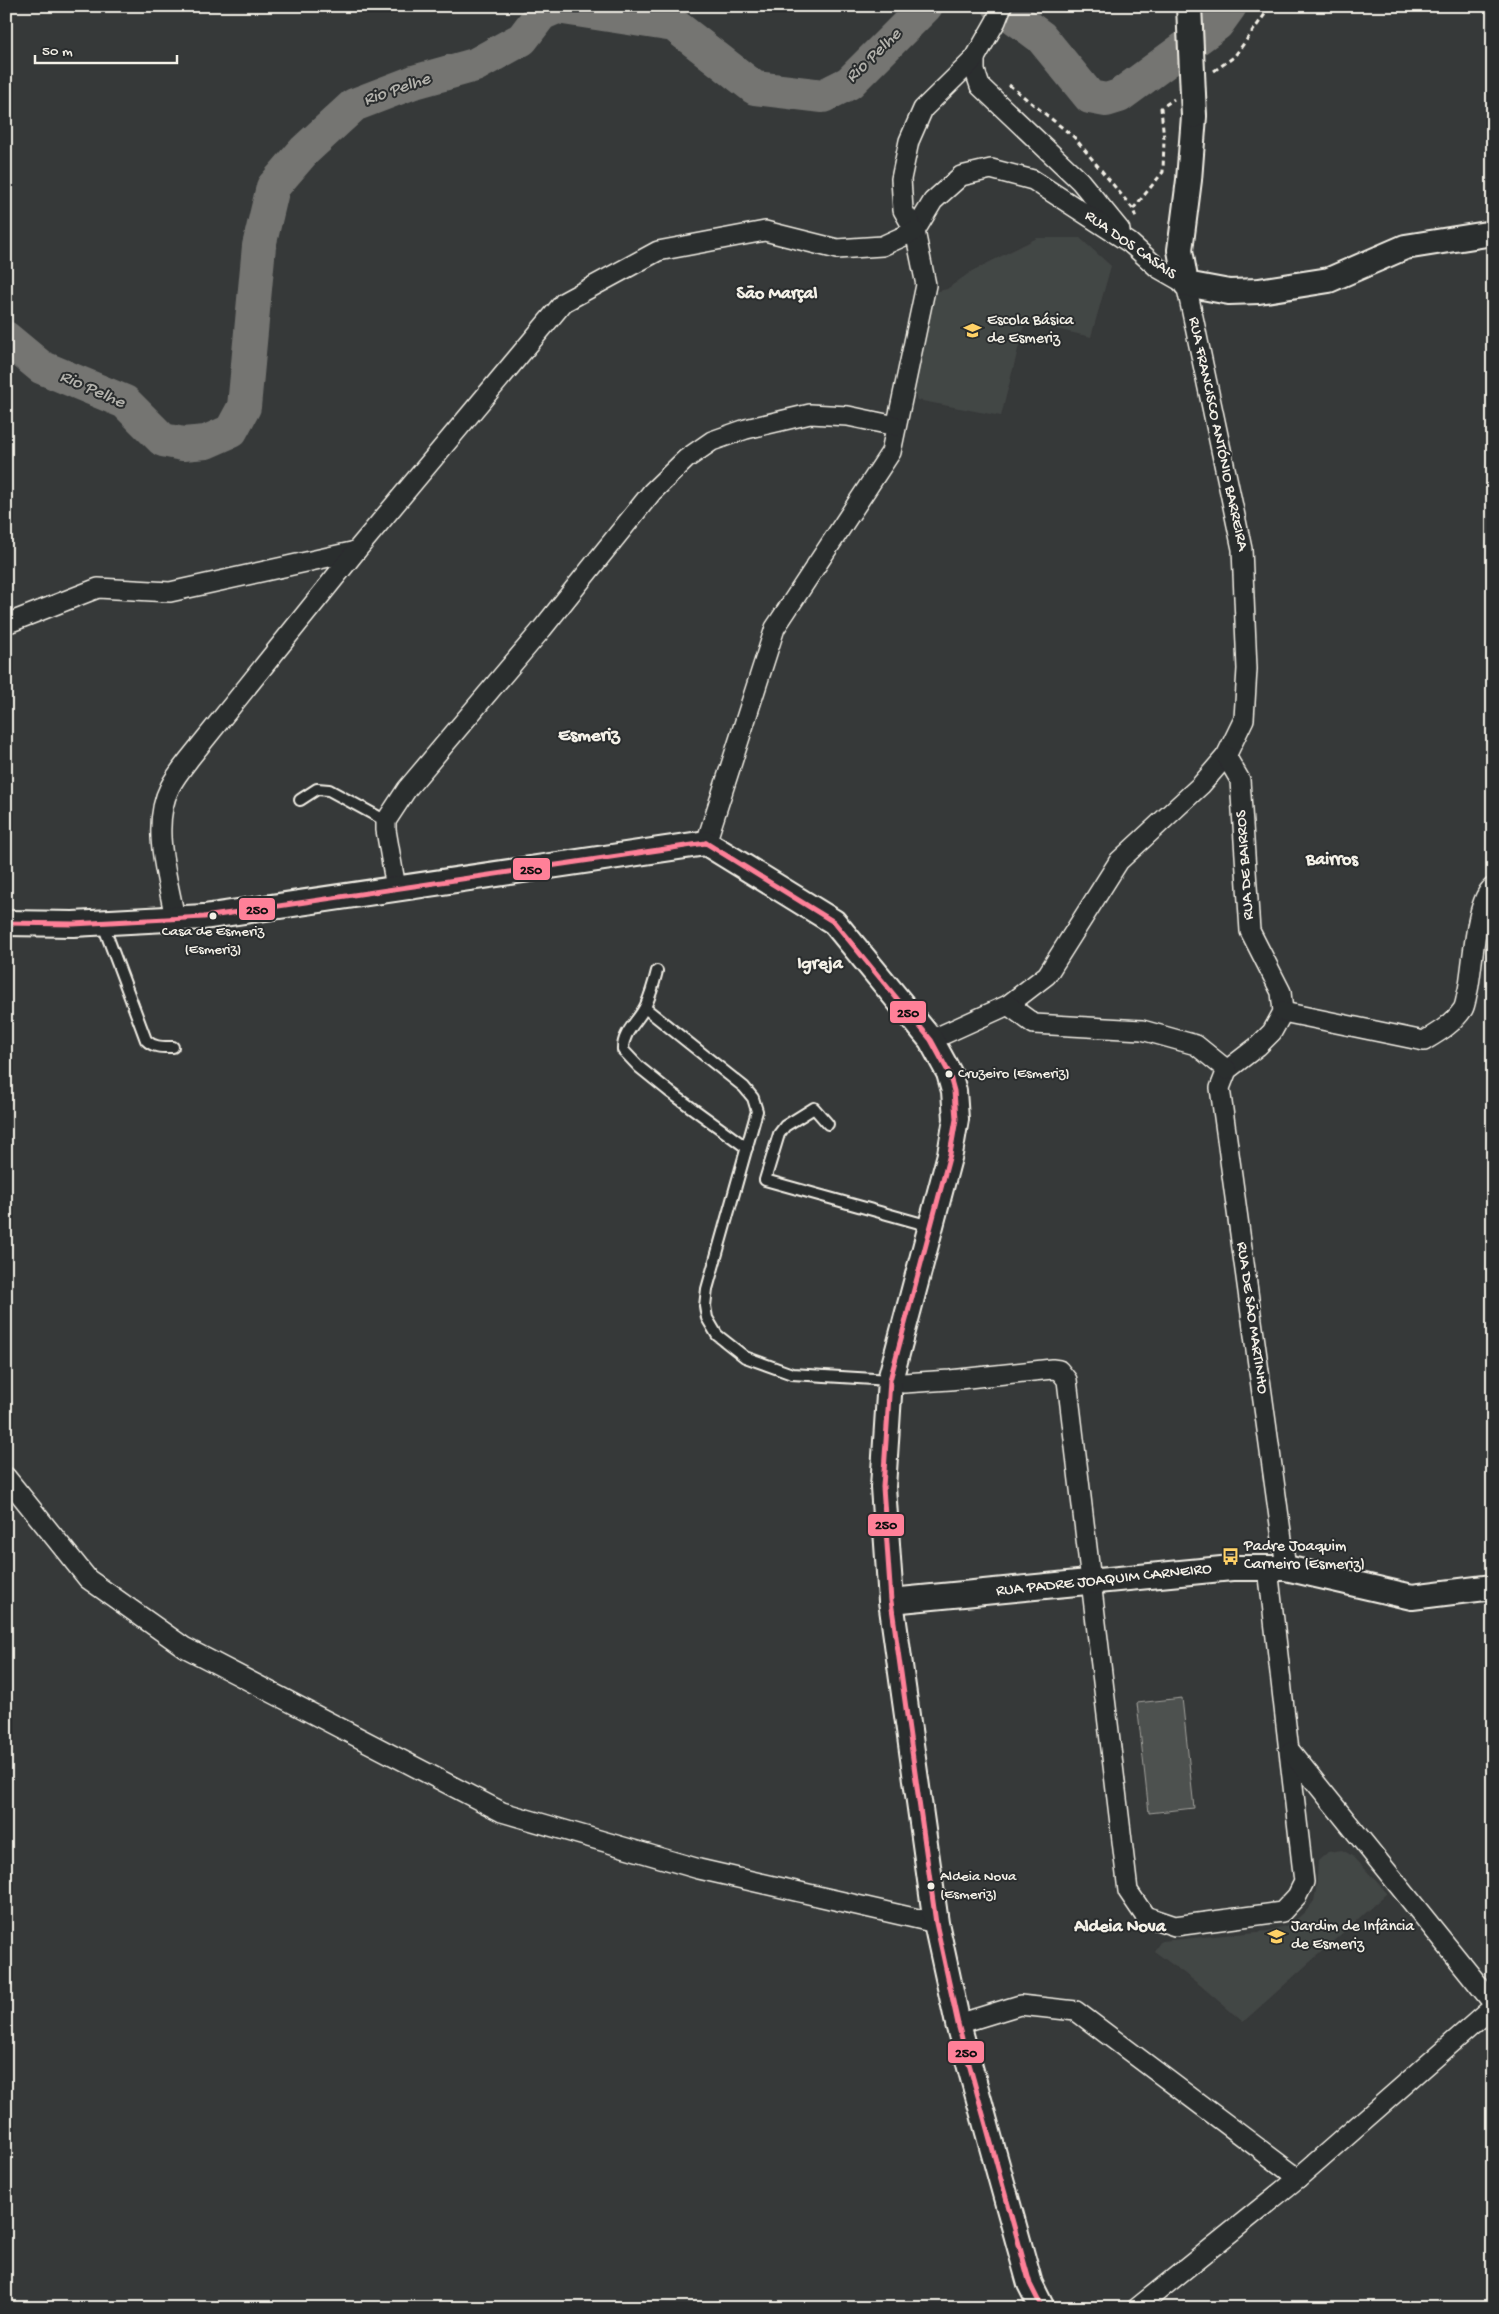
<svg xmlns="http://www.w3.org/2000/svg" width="1499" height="2314" font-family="'Gochi Hand',sans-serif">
<rect width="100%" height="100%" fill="#363939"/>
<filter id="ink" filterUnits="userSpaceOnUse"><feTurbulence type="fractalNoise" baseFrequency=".02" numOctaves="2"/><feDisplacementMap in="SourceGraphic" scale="10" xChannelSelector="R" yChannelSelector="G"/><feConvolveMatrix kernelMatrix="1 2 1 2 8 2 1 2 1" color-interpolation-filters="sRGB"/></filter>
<g filter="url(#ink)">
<g fill="#434645">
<polygon points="1037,238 1080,238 1111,266 1091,337 1025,322 1001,416 917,400 914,393 930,293 947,289 972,271"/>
<polygon points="1342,1850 1353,1856 1387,1893 1243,2022 1200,1985 1154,1951 1161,1941 1268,1931 1291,1924 1307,1910 1314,1901 1316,1890 1318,1861 1328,1852"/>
</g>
<polygon fill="#4e514f" stroke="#a1a19c" points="1182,1698 1194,1808 1149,1813 1137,1703"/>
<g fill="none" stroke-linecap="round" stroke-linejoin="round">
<g stroke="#757572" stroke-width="34">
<polyline points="999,6 1041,37 1090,97 1106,100 1119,96 1217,24 1230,6"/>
<polyline points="6,338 41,367 125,402 163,440 183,444 206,442 231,431 244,407 259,246 273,187 304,151 354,105 414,82 475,65 522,39 541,14 557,7 674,25 755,88 823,96 849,83 926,6"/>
</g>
<defs>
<g id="service">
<polyline points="300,800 317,789 329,790 386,821"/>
<path d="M 102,922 L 146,1040 C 154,1048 163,1047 173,1047"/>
<path d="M 657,971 C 654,983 651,994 646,1005 C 639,1021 622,1032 623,1050 L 639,1067 L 670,1092 L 747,1148"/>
<polyline points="645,1008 744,1087 753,1098 757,1111 707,1289 705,1306 707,1318 717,1335 745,1357 792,1374 890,1380"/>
<polyline points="828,1124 814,1108 785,1126 779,1134 765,1180 930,1226"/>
</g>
<g id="minor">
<polyline points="975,58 975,71 980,86 1080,181 1120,230"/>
<polyline points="915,231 933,201 961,176 991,169 1033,180 1130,243 1158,268 1186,284 1242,549 1247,669 1244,719 1226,756 1201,785 1119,861 1047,975 1008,1005 931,1040"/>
<polyline points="6,624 98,588 170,592 356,551"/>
<polyline points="1226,756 1240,780 1250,931 1281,992 1283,1012 1272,1032 1258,1046 1227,1070 1220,1088 1286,1568"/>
<polyline points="706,843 775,628 891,452 926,285 915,231 903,210 901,179 909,141 923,109 975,58 996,21 1002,6"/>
<polyline points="396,888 386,830 386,821 407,789 542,629 652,492 686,459 712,441 746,429 810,414 848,416 896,426"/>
<path d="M 175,919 C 168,878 150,826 170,787 C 175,777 183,767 190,758 L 356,551 L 564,302 L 658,251 L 765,231 L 837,249 L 882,246 L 915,231"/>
<polyline points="1008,1005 1034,1024 1142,1030 1196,1045 1227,1070"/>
<path d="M 1283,1012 L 1424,1041 C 1439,1032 1453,1024 1463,1009 C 1466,1004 1466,996 1468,990 C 1473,967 1475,900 1493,887"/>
<polyline points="890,1380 904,1383 950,1380 1052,1369 1059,1370 1067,1380 1128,1891 1145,1916 1175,1926 1282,1912 1297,1896 1304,1882 1268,1568"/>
<polyline points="6,1477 88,1579 184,1647 502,1812 699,1869 936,1923"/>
<polyline points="1291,1752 1493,2003"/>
<polyline points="958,2024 1020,2005 1076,2011 1298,2178"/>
<polyline points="1137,2308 1298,2178 1493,2007"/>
</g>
<g id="tertiary">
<polyline points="1194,116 1189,180 1180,250 1186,284 1229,292 1259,291 1329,280 1405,247 1493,233"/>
<polyline points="6,923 73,924 204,917 706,843 834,922 931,1040 949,1073 954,1091 956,1119 950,1154 890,1380 883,1487 891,1601 936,1923 958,2024 1030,2284 1042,2308"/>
<polyline points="891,1601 1232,1568 1286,1568 1412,1597 1493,1587"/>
</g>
</defs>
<use href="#service" stroke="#f4f1e8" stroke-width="14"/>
<use href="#minor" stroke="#f4f1e8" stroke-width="22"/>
<use href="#tertiary" stroke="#f4f1e8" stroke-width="28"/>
<g stroke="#f4f1e8" stroke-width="3" stroke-dasharray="5 4" stroke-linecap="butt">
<polyline points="1214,71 1234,57 1271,6"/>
<polyline points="1009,85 1074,137 1133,209 1137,221"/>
<polyline points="1133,209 1163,172 1164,139 1161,108 1174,99"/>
</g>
<use href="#service" stroke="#2a2d2e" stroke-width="10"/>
<use href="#minor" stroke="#2a2d2e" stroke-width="19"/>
<use href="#tertiary" stroke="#2a2d2e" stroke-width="24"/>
<defs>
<polyline id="tertiary-bridge" points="1189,6 1194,116"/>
</defs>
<use href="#tertiary-bridge" stroke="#f4f1e8" stroke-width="28" stroke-linecap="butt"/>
<use href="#tertiary-bridge" stroke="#2a2d2e" stroke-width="24"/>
<defs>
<g id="bus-1">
<polyline points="706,843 834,922 931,1040 949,1073 954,1091 956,1119 950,1154 890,1380 883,1487 891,1601 936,1923 958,2024 1030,2284 1042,2308"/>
<polyline points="6,923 73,924 204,917 706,843"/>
</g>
</defs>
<use href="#bus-1" stroke="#2a2d2e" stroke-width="9"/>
<use href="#bus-1" stroke="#ff8098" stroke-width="5"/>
</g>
</g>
<defs>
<symbol id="school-bare" viewBox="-9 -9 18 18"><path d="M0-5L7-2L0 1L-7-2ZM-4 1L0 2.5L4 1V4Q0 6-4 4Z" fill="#ffd166" stroke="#2a2d2e" stroke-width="2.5" paint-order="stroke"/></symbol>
<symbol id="bus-bare" viewBox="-9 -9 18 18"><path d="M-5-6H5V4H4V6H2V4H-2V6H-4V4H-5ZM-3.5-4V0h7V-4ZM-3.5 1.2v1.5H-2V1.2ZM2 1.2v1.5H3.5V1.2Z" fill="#ffd166" stroke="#2a2d2e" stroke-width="2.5" paint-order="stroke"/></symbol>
</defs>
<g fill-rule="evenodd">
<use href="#school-bare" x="960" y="318" width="25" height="25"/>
<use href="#bus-bare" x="1218" y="1544" width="25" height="25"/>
<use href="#school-bare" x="1264" y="1924" width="25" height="25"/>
</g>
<g fill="#f4f1e8" stroke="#2a2d2e" stroke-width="2">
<circle cx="213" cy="916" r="4.5"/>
<circle cx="949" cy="1074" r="4.5"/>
<circle cx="931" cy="1886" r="4.5"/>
</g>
<g text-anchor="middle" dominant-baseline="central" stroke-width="4" stroke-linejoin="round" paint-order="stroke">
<g font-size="15" fill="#f4f1e8" stroke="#2a2d2e" text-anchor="start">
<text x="213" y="932" text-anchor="middle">Casa de Esmeriz<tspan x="213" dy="18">(Esmeriz)</tspan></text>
<text x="958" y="1074">Cruzeiro (Esmeriz)</text>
<text x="940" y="1877">Aldeia Nova<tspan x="940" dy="18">(Esmeriz)</tspan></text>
</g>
<g font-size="16" fill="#f4f1e8" stroke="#2a2d2e">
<text transform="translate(1130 246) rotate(35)">RUA DOS CASAIS</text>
<text transform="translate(1217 434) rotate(78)">RUA FRANCISCO ANTÓNIO BARREIRA</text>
<text transform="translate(1246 865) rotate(-94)">RUA DE BAIRROS</text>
<text transform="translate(1251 1318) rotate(82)">RUA DE SÃO MARTINHO</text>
<text transform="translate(1104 1581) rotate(-6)">RUA PADRE JOAQUIM CARNEIRO</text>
</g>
<g font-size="16" fill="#f4f1e8" stroke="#2a2d2e" text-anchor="start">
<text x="987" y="321">Escola Básica<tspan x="987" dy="18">de Esmeriz</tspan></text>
<text x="1244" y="1547">Padre Joaquim<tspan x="1244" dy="18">Carneiro (Esmeriz)</tspan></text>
<text x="1291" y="1927">Jardim de Infância<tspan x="1291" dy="18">de Esmeriz</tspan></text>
</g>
<g font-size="18" font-style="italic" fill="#b4b3ad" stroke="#2a2d2e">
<text transform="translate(874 56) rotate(-44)">Rio Pelhe</text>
<text transform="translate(397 90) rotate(-19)">Rio Pelhe</text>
<text transform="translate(92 390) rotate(24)">Rio Pelhe</text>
</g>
<g font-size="18" font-weight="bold" fill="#f4f1e8" stroke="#2a2d2e">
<text x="777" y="294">São Marçal</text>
<text x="1332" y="860">Bairros</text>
<text x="820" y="964">Igreja</text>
<text x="1120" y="1927">Aldeia Nova</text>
</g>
<g font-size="19" font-weight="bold" fill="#f4f1e8" stroke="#2a2d2e">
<text x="589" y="736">Esmeriz</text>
</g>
</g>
<g stroke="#2a2d2e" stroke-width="2">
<rect x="512" y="857" width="39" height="24" rx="5" fill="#ff8098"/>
<rect x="238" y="897" width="38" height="24" rx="5" fill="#ff8098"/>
<rect x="889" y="1000" width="38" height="24" rx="5" fill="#ff8098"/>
<rect x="867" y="1513" width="38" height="24" rx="5" fill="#ff8098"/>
<rect x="947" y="2040" width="38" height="24" rx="5" fill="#ff8098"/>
</g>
<g font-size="14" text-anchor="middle" font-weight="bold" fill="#111">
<text x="531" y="874">250</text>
<text x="257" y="914">250</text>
<text x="908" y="1017">250</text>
<text x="886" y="1529">250</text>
<text x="966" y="2057">250</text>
</g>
<rect width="1499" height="2314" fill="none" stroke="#2a2d2e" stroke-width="25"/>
<rect x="12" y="12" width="1474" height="2289" fill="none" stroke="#f4f1e8" stroke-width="2" filter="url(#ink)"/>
<path d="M35 55v8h142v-8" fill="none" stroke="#f4f1e8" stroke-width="2.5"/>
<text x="42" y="55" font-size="15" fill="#f4f1e8" stroke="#2a2d2e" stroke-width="4" paint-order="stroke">50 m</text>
</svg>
